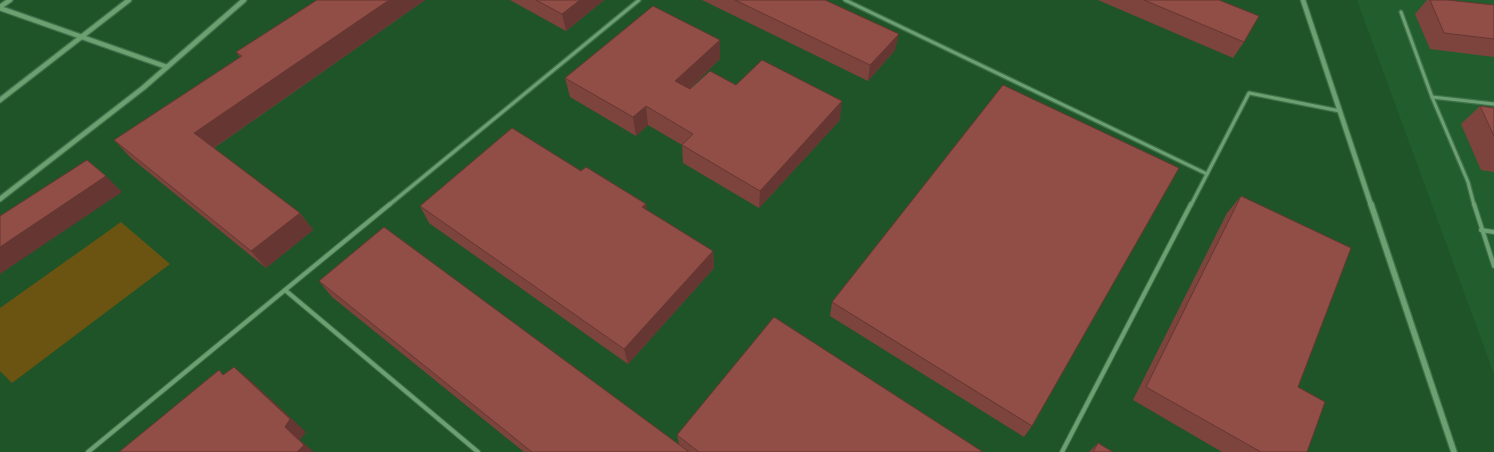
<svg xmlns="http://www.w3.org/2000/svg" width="1494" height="452" font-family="'DM Sans',sans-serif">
<rect width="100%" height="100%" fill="#1f5428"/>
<polygon fill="#225e2d" points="1357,0 1494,0 1494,374"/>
<polygon fill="#6b5312" points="121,222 170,264 12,383 0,371 0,308"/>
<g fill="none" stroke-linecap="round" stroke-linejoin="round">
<defs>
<g id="service-far1">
<polyline points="845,0 1207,174"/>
<polyline points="1401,12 1432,97 1468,182 1474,205"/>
<polyline points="1432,97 1494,104"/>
<polyline points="389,205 639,0"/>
<polyline points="1191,205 1249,93 1340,111"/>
</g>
<g id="service">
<polyline points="390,204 285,290 478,452"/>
<polyline points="1474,204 1494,266"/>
<polyline points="1481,230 1494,232"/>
<polyline points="88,452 285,290"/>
<polyline points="1062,452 1191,204"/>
</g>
<g id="minor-far1">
<polyline points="1303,0 1371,205"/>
<polyline points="0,7 10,0"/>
<polyline points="0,8 167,67"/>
<polyline points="0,100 129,0"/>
<polyline points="0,199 143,88 244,0"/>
</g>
<polyline id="minor" points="1371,204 1454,452"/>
</defs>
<use href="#service-far1" stroke="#40704a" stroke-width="5.5"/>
<use href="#service" stroke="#40704a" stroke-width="6"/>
<use href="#minor-far1" stroke="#40704a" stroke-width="7"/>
<use href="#minor" stroke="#40704a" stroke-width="8"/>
<use href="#service-far1" stroke="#6ba171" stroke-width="3"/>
<use href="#service" stroke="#6ba171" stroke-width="4"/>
<use href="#minor-far1" stroke="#6ba171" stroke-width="4.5"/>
<use href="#minor" stroke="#6ba171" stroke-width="5.5"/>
</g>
<g fill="#7d433d">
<polygon points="317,0 425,0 214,148 300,213 313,230 266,268 131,158 114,140 240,57 236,52"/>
<polygon points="510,0 604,0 566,31"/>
<polygon points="702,0 825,0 895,50 868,81"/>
<polygon points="1098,0 1219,0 1244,42 1233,58"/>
<polygon points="1427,0 1447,0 1494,5 1494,57 1430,49 1415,14"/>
<polygon points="720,59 689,89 690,89 736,85 840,120 759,208 683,163 682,145 648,125 636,136 570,97 565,78"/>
<polygon points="1480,106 1494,108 1494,172 1481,170 1461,124"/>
<polygon points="581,171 647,210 713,251 714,268 628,364 429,223 420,206"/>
<polygon points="1241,196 1298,387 1307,452 1222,452 1133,400 1227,213"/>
<polygon points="319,281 679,444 677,435 983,452 524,452 332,297"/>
<polygon points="832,302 1032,426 1024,437 830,316"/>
<polygon points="1098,443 1113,452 1089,452"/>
</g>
<g fill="#663732">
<polygon points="389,0 425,0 209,151 194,133"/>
<polygon points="580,0 604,0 566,31 562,14"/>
<polygon points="899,34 895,50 868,81 870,65"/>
<polygon points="720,40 720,59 677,100 675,81"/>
<polygon points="842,101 840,120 759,208 760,191"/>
<polygon points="646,106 648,125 636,136 633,117"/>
<polygon points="106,176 122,192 0,274 0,247"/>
<polygon points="646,204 649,221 642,207"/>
<polygon points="300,213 313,230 266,268 251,251"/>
<polygon points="713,251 714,268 628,364 624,349"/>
<polygon points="234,367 251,381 306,432 300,440 314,452 297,452 285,427"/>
</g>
<g fill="#914e47" stroke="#663732">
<polygon points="317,0 389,0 194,133 300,213 251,251 114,140 242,56 236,52"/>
<polygon points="536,0 580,0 562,14"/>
<polygon points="735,0 825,0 899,34 870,65"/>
<polygon points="1144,0 1219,0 1259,16 1244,42"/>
<polygon points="1430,0 1447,0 1494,5 1494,39 1444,33"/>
<polygon points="653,6 720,40 675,81 690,89 710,71 736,85 762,60 842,101 760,191 682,145 693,134 646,106 633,117 565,78"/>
<polygon points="1003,85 1179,168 1032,426 832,302"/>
<polygon points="1480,106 1494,108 1494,136"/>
<polygon points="512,128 581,171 586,167 646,204 642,207 713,251 624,349 420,206"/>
<polygon points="87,160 106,176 0,247 0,216"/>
<polygon points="1241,196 1351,248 1298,387 1325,402 1307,452 1261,452 1146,387"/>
<polygon points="384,227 689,452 532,452 319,281"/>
<polygon points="774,317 983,452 699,452 677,435"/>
<polygon points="234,367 290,419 285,427 304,445 297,452 119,452 219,370 223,375"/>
<polygon points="1098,443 1113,452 1093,452"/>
</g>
</svg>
